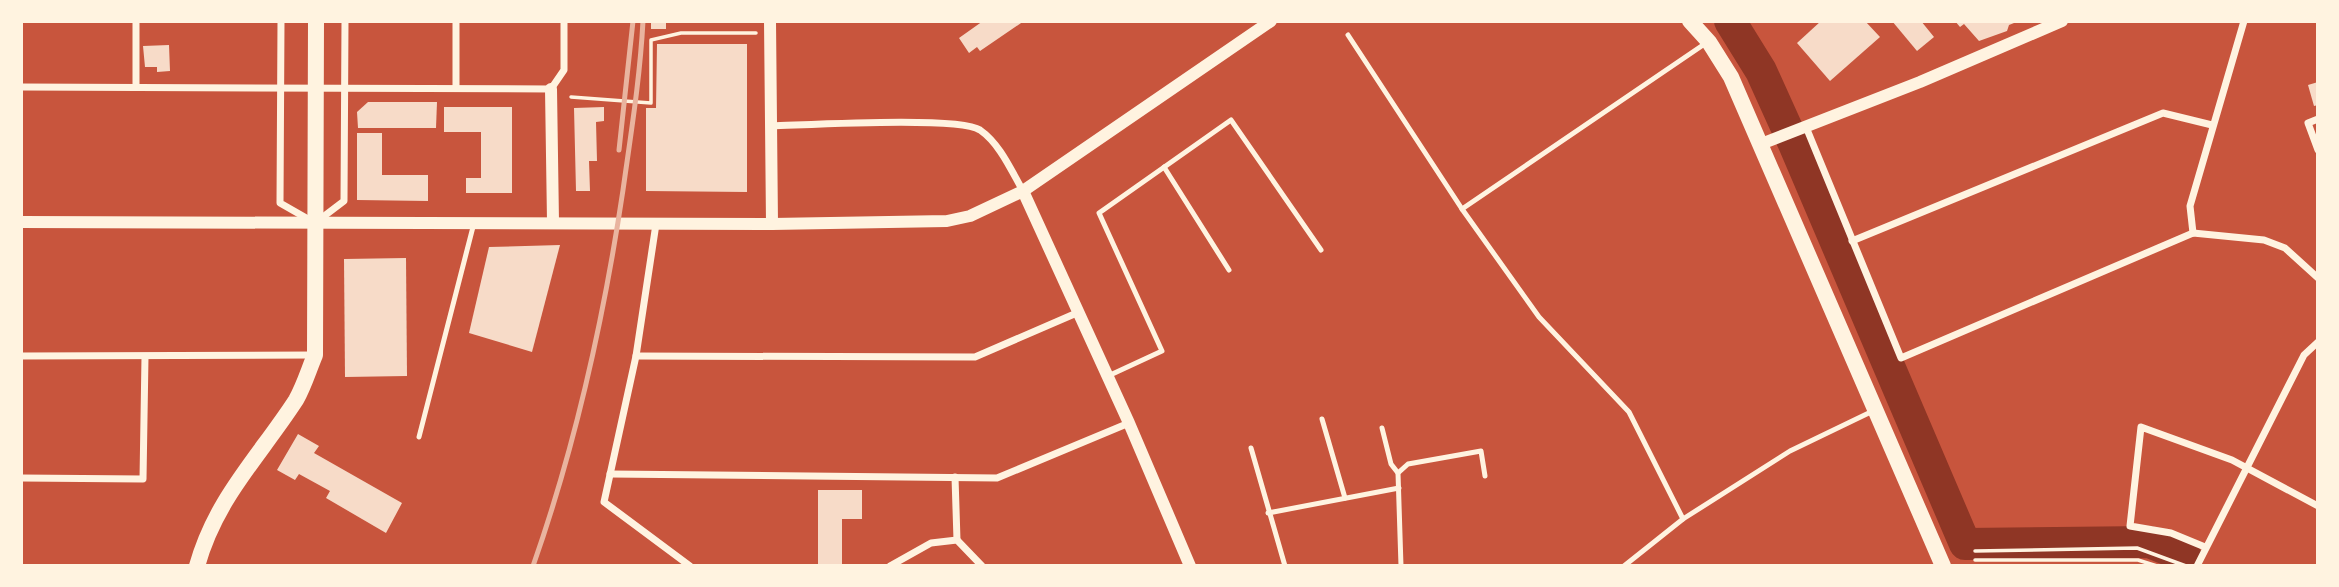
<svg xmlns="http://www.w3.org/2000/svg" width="2339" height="587" font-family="Quicksand,sans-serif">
<rect width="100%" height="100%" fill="#c8553d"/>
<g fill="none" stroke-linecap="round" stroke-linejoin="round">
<polyline stroke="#8f3625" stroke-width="32" points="1730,21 1761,71 1794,144 1965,544 2149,542 2186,557"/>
</g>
<g fill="#f7dbc8">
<rect x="651" y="21" width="15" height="8"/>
<polygon points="983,21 1024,21 980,51 977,47 969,53 959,38"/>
<polygon points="1821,21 1865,21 1880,37 1830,81 1797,43"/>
<polygon points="1892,21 1921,21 1934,37 1917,51"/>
<polygon points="1955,21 2019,21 2009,25 2007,31 1979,41 1964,24 1960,27"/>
<polygon points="657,44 747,44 747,192 646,191 646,108 656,108"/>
<polygon points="169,45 170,71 157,72 157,67 145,67 143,46"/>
<polygon points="2318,82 2318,105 2314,106 2308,85"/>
<polygon points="368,102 437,102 436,128 358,128 357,112"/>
<polygon points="444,107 512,107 512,193 466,193 466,178 481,178 481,132 444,132"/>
<polygon points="604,107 604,121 596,122 597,161 589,161 590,191 576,191 574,108"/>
<polygon points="357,133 382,133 382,175 428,175 428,201 357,200"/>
<polygon points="560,245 532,352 469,333 489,247"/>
<polygon points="406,258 407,376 345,377 344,259"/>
<polygon points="298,434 319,446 314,453 402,503 386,533 326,498 330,491 299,474 295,480 277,470"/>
<polygon points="818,490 862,490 862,519 842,519 842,566 818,566"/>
</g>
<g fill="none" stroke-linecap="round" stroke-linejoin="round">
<g stroke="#fff3e0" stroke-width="3.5">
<polyline points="571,97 651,103 651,40 681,33 756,33"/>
<polyline points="1975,551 2137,548 2186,566"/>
<polyline points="1975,560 2138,560 2157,566"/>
</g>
<g stroke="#fff3e0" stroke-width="5">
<polyline points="1348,35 1462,209 1539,317 1629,412 1683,519"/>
<polyline points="1164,167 1229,270"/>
<polyline points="1462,209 1706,43"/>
<polyline points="1108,376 1162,351 1099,213 1231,120 1321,250"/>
<polyline points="1322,419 1345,498"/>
<polyline points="1382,428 1391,464 1398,473"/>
<polyline points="419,437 474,223"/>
<polyline points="1251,448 1285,566"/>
<polyline points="1268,513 1399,488"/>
<polyline points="1401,566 1398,473 1408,464 1481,451 1485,476"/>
<polyline points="1624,566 1683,519 1790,451 1875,410"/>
</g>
<g stroke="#fff3e0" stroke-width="7">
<polyline points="281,21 280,203 315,223 344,201 345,21"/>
<polyline points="456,86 456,21"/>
<polyline points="21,87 551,89 564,70 564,21"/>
<polyline points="136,87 136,21"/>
<polyline points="2318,119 2308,123 2318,150"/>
<path d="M 772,126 C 807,125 959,116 980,130 C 1000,144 1011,170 1023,191"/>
<polyline points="1806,127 1901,358 2193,233 2264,240 2285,248 2318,278"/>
<polyline points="656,224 636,356 604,502 690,566"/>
<polyline points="2193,233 2190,206 2244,21"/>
<polyline points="1852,241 2163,113 2212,125"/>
<polyline points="21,356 314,355"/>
<polyline points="636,356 975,357 1079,312"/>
<polyline points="610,474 997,478 1129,423"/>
<polyline points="955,477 957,540"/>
<polyline points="21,478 143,479 145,357"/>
<polyline points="2205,547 2171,533 2130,526 2141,427 2232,460 2318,506"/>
<polyline points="890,566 931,543 957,540 982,566"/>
<polyline points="2197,566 2304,355 2318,342"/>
</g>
<g stroke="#fff3e0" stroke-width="12">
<polyline points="770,21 772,224"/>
<polyline points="551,89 553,222"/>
<polyline points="1761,144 1920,82 2062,21"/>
<polyline points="1023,191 1129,423 1190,566"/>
<polyline points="21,222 772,224 947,221 970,216 1023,191 1271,21"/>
</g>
<g stroke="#fff3e0" stroke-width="16">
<polyline points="1690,21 1709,42 1731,77 1943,566"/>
<path d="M 197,566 C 216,498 259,457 296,400 C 304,386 309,369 315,355 L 316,21"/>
</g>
<g stroke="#e9b49f" stroke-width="5">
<polyline points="619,150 633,21"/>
<path d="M 533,566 C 576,444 604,317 623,190 C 631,133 640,78 643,21"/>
</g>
</g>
<rect width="2339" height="587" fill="none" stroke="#fff3e0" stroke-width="46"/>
</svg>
